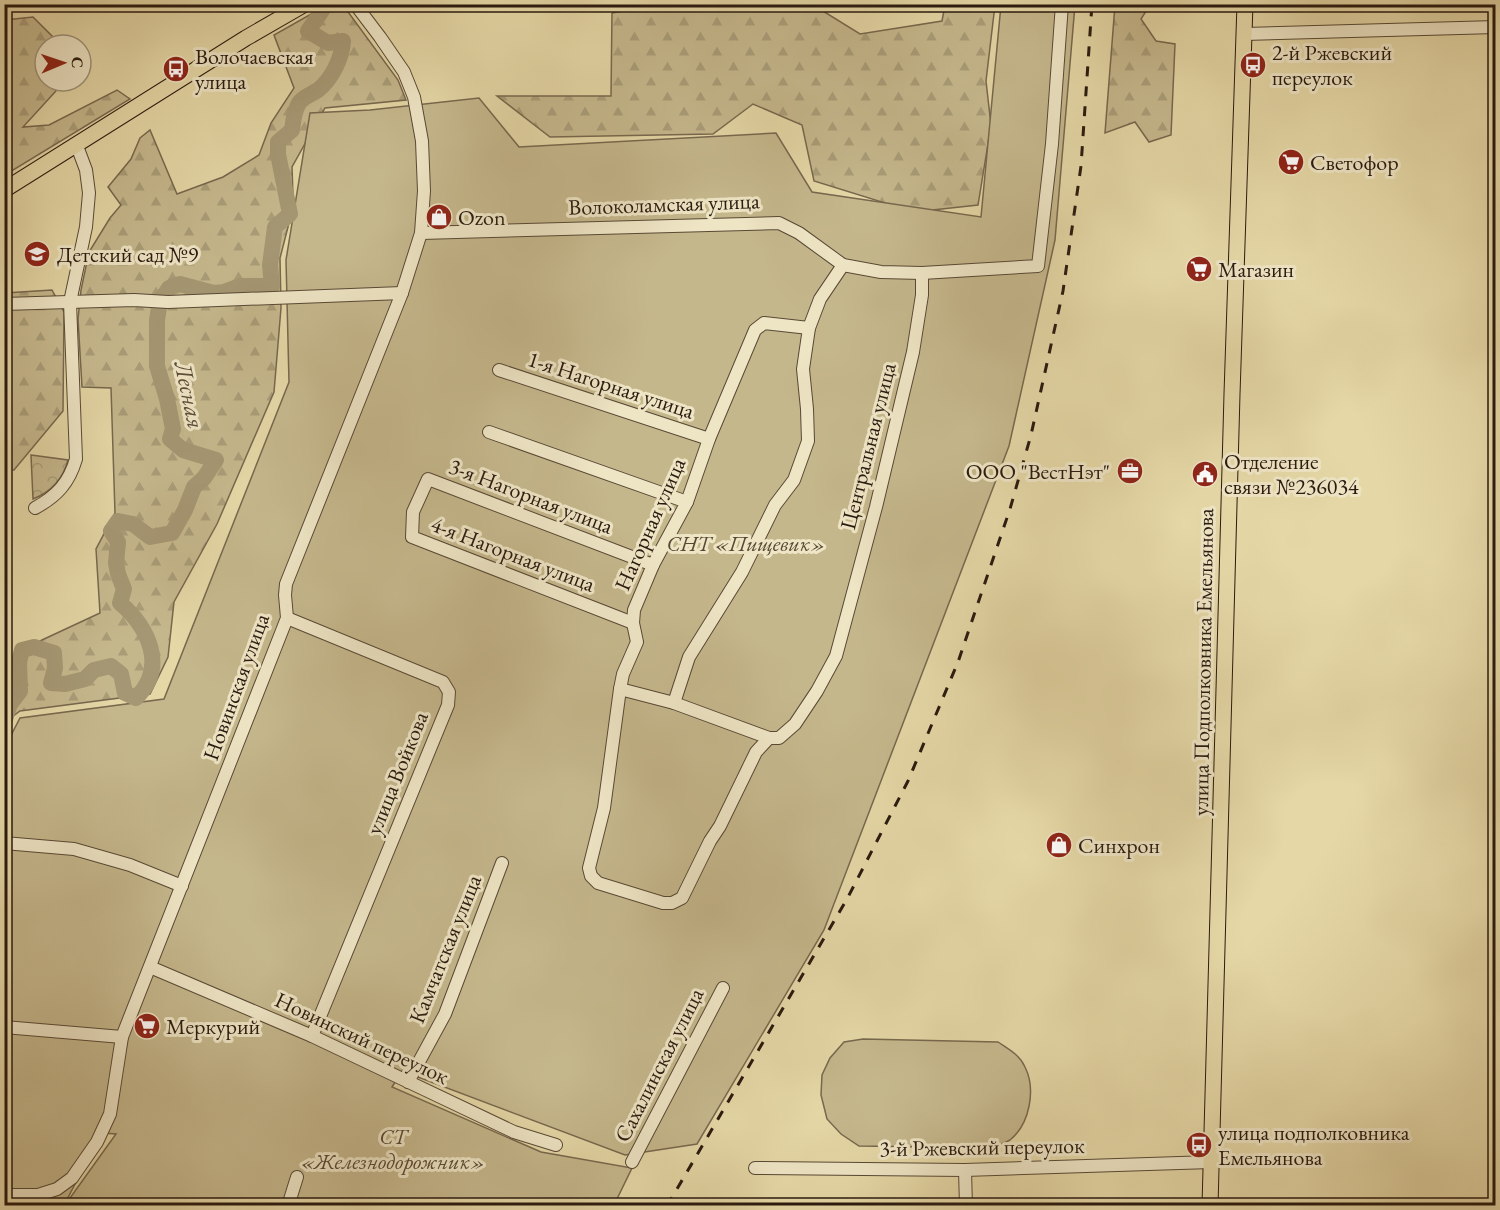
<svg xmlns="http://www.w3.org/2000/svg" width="1500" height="1210" font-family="'EB Garamond',serif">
<defs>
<pattern id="forest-firs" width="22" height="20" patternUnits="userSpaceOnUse" patternTransform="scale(1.5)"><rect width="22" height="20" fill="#c5b78c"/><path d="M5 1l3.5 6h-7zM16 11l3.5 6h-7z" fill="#a99d78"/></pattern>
<pattern id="park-crowns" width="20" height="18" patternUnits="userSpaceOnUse" patternTransform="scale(1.5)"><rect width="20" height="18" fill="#c5b78c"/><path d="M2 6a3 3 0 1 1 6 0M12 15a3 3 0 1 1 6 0" fill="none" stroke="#a99d78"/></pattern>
</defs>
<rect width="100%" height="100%" fill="#e5d7a6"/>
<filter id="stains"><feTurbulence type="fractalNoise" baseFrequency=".00333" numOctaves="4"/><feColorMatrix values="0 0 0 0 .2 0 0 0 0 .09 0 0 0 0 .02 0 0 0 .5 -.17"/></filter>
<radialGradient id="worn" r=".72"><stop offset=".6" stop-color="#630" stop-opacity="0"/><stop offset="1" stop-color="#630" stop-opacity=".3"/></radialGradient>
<g fill="url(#forest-firs)" stroke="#77684e" stroke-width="1.5">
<polygon points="724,4 823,11 860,34 942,21 945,5 995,5 986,81 991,125 978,205 914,212 814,181 802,125 753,104 713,134 550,137 497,96 611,96 612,13 628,10"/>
<polygon points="327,5 343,5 398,80 406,100 325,108 292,167 293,196 288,227 280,258 281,308 274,392 217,524 174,602 168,657 150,694 20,711 5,722 4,662 42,640 100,613 96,549 115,513 111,388 82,387 78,319 81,290 89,252 110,218 121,205 108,187 131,159 140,138 150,130 177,194 223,177 259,155 271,123 294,88 274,35"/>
<polygon points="1115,5 1150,5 1141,19 1156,41 1175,44 1171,135 1149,142 1135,122 1105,133"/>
<polygon points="33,17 55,39 58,45 45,45 45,81 65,81 23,127 49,125 117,90 130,99 5,175 5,20"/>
<polygon points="52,290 64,312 63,411 14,470 5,470 5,293"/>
</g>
<path fill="url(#park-crowns)" stroke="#77684e" stroke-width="1.5" d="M 31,455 L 68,460 C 63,479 51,492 33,499 Z"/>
<g fill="#c5b78c" stroke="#77684e" stroke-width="1.5">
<polygon points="1001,5 1075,5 1055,240 1009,446 824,930 697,1144 625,1155 402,1071 392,1087 541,1152 632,1168 614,1205 65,1205 116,1134 102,1133 64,1205 5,1205 4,743 7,743 20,718 164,699 289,382 286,260 310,113 370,110 479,98 519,147 776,133 812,192 981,217"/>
<path d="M 863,1039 L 998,1042 C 1008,1049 1020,1055 1025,1067 C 1036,1089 1030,1124 1010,1140 C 1005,1143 998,1145 993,1148 L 859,1146 L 841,1134 L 827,1119 L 821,1095 L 822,1075 L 830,1058 L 844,1042 Z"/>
</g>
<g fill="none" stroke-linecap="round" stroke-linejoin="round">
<path stroke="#a59773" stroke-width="16" d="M 4,722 L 10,704 L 20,691 L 19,662 L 22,650 L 34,647 L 54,653 L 55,668 L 51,683 L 65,684 L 85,679 L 94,670 L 111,666 L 121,674 L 125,693 L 136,698 C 168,667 148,627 120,603 L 124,589 L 118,574 L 116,563 L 118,542 L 111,531 L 118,521 L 133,524 L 150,537 L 172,533 L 185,510 L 194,487 L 204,478 L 216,460 L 183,450 L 170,439 L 173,429 L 167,399 L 157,366 L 157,320 L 160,301 L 169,288 L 180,284 L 214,293 L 224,292 L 240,286 L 272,286 L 270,265 L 275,227 L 290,214 L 278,154 L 278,142 L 292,130 C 293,122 294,111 299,103 C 303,97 312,94 318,90 C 332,79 342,58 343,41 L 328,43 L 308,31 L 323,9 L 322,4"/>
<defs>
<g id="minor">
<polyline points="1244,34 1496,27"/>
<polyline points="421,233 779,223 799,233 843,265 881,272 922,273 1038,266 1052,144 1062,4"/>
<polyline points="4,304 134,300 168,302 402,293"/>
<polyline points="499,370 709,439"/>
<polyline points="489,432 687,502"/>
<path d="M 35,508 C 57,496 69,483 76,459 L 70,302 L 86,227 L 89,193 L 86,170 L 77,146"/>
<polyline points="287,618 443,682 449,692 448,705 312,1036"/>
<polyline points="633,623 412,537 413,512 428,479 653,565"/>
<polyline points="620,689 674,703 769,738 779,738 795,724 817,691 836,656 876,507 913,352 922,295 922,273"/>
<polyline points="674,703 689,657 742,572 775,505 794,480 808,441 807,409 803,369 809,328 820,299 843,265"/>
<polyline points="769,738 756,752 720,826 710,841 682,898 672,903 663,903 598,883 591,876 589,868 604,808 620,689 623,674 637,642 633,623 634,610 653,565 687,502 709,439 755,330 764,323 809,328"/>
<polyline points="4,843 74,849 130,865 182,886"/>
<polyline points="150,967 312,1036 514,1132 556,1145"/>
<polyline points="4,1027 122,1037"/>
<polyline points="408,1082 445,1014 502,863"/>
<polyline points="632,1162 723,988"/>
<polyline points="755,1168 965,1170 1211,1162"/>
<polyline points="965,1170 966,1206"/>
<polyline points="4,1195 38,1195 57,1189 72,1178 97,1142 110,1114 122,1037 287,618 285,595 286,584 402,293 421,233 424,191 422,141 414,97 404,72 380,37 355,4"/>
<polyline points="288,1206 297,1177"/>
</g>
<g id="major">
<polyline points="4,190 246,38 305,4"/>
<polyline points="1210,1206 1232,394 1245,4"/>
</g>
</defs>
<use href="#minor" stroke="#584935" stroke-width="14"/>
<use href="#major" stroke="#291a0f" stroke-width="17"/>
<use href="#minor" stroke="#eee5c5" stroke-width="12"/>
<use href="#major" stroke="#e5d7a6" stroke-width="15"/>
<polyline stroke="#291a0f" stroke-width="3" stroke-dasharray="10 10" stroke-linecap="butt" points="667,1206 847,899 908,781 958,662 1010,509 1031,435 1063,291 1081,166 1092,4"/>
</g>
<defs>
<symbol id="bus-disc" viewBox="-11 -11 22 22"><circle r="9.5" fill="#8f2418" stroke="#eee5c5"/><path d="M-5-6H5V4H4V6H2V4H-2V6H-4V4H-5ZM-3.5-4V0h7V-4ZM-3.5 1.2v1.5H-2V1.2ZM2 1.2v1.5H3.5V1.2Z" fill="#fff"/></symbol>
<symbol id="supermarket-disc" viewBox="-11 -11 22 22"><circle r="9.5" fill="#8f2418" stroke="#eee5c5"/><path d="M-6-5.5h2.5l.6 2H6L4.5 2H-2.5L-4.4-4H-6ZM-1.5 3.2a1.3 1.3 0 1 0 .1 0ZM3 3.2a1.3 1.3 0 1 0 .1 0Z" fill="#fff"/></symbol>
<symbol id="shop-disc" viewBox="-11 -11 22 22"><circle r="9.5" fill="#8f2418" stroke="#eee5c5"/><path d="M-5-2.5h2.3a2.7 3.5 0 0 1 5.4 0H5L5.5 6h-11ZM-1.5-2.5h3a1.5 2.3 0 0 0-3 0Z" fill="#fff"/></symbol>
<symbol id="school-disc" viewBox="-11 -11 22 22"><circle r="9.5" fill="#8f2418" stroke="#eee5c5"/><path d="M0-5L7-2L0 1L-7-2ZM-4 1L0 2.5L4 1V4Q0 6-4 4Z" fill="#fff"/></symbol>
<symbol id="office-disc" viewBox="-11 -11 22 22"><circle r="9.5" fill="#8f2418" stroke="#eee5c5"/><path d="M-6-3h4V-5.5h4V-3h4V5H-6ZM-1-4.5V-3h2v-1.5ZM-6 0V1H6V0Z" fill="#fff"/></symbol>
<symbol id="civic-disc" viewBox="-11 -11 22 22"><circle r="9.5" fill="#8f2418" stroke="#eee5c5"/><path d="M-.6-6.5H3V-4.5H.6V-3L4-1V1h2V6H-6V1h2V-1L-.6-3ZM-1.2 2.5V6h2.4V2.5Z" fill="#fff"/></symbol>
</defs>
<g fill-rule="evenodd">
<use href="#bus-disc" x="1238" y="50" width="30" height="30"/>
<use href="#bus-disc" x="161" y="54" width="30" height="30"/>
<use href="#supermarket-disc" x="1276" y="147" width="30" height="30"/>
<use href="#shop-disc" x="424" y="202" width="30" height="30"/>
<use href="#school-disc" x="22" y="239" width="30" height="30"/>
<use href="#supermarket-disc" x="1184" y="254" width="30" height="30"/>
<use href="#office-disc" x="1115" y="456" width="30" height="30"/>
<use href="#civic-disc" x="1190" y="459" width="30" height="30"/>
<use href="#shop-disc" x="1044" y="830" width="30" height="30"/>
<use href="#supermarket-disc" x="132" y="1011" width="30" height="30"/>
<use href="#bus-disc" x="1184" y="1130" width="30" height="30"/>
</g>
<g text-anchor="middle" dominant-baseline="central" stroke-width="6" stroke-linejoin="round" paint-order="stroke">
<g font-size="22" fill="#291a0f" stroke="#eee5c5" text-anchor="start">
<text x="1272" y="52">2-й Ржевский<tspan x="1272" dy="25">переулок</tspan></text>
<text x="195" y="56">Волочаевская<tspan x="195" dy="25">улица</tspan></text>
<text x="1310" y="162">Светофор</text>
<text x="458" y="217">Ozon</text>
<text x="57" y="254">Детский сад №9</text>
<text x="1218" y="269">Магазин</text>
<text x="1224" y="461">Отделение<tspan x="1224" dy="25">связи №236034</tspan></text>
<text x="1110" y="471" text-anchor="end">ООО "ВестНэт"</text>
<text x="1078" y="845">Синхрон</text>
<text x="166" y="1026">Меркурий</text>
<text x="1218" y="1132">улица подполковника<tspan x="1218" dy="25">Емельянова</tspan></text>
</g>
<g font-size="22" fill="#291a0f" stroke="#eee5c5">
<text transform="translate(664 204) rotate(-2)">Волоколамская улица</text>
<text transform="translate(611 385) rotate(18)">1-я Нагорная улица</text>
<text transform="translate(868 446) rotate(-76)">Центральная улица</text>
<text transform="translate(531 496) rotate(21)">3-я Нагорная улица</text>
<text transform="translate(650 524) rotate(-66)">Нагорная улица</text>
<text transform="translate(513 554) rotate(21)">4-я Нагорная улица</text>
<text transform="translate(1203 662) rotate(-89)">улица Подполковника Емельянова</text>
<text transform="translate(236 687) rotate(-70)">Новинская улица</text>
<text transform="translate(397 773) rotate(-68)">улица Войкова</text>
<text transform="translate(445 949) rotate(-68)">Камчатская улица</text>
<text transform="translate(362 1038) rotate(25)">Новинский переулок</text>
<text transform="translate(659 1065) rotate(-63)">Сахалинская улица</text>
<text transform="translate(982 1147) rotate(-1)">3-й Ржевский переулок</text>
</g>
<g font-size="22" font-style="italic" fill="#584934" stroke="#eee5c5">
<text x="746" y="543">СНТ «Пищевик»</text>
<text x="393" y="1136">СТ<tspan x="393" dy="25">«Железнодорожник»</tspan></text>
</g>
<g font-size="24" font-style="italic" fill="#5b4c37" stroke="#eee5c5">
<text transform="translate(190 395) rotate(78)">Лесная</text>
</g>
</g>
<rect width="1500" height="1210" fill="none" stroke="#e5d7a6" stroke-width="24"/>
<rect x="6" y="6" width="1488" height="1198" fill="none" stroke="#291a0f" stroke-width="3"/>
<rect x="12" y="12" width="1476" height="1186" fill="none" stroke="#291a0f" stroke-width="1.5"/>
<g transform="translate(63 63) rotate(88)"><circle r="28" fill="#eee5c5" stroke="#9f947c" stroke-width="1.5"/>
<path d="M0-4.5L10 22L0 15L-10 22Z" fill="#8f2418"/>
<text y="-9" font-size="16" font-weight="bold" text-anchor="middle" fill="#291a0f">С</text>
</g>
<rect width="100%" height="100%" filter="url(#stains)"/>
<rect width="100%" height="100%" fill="url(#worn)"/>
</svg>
